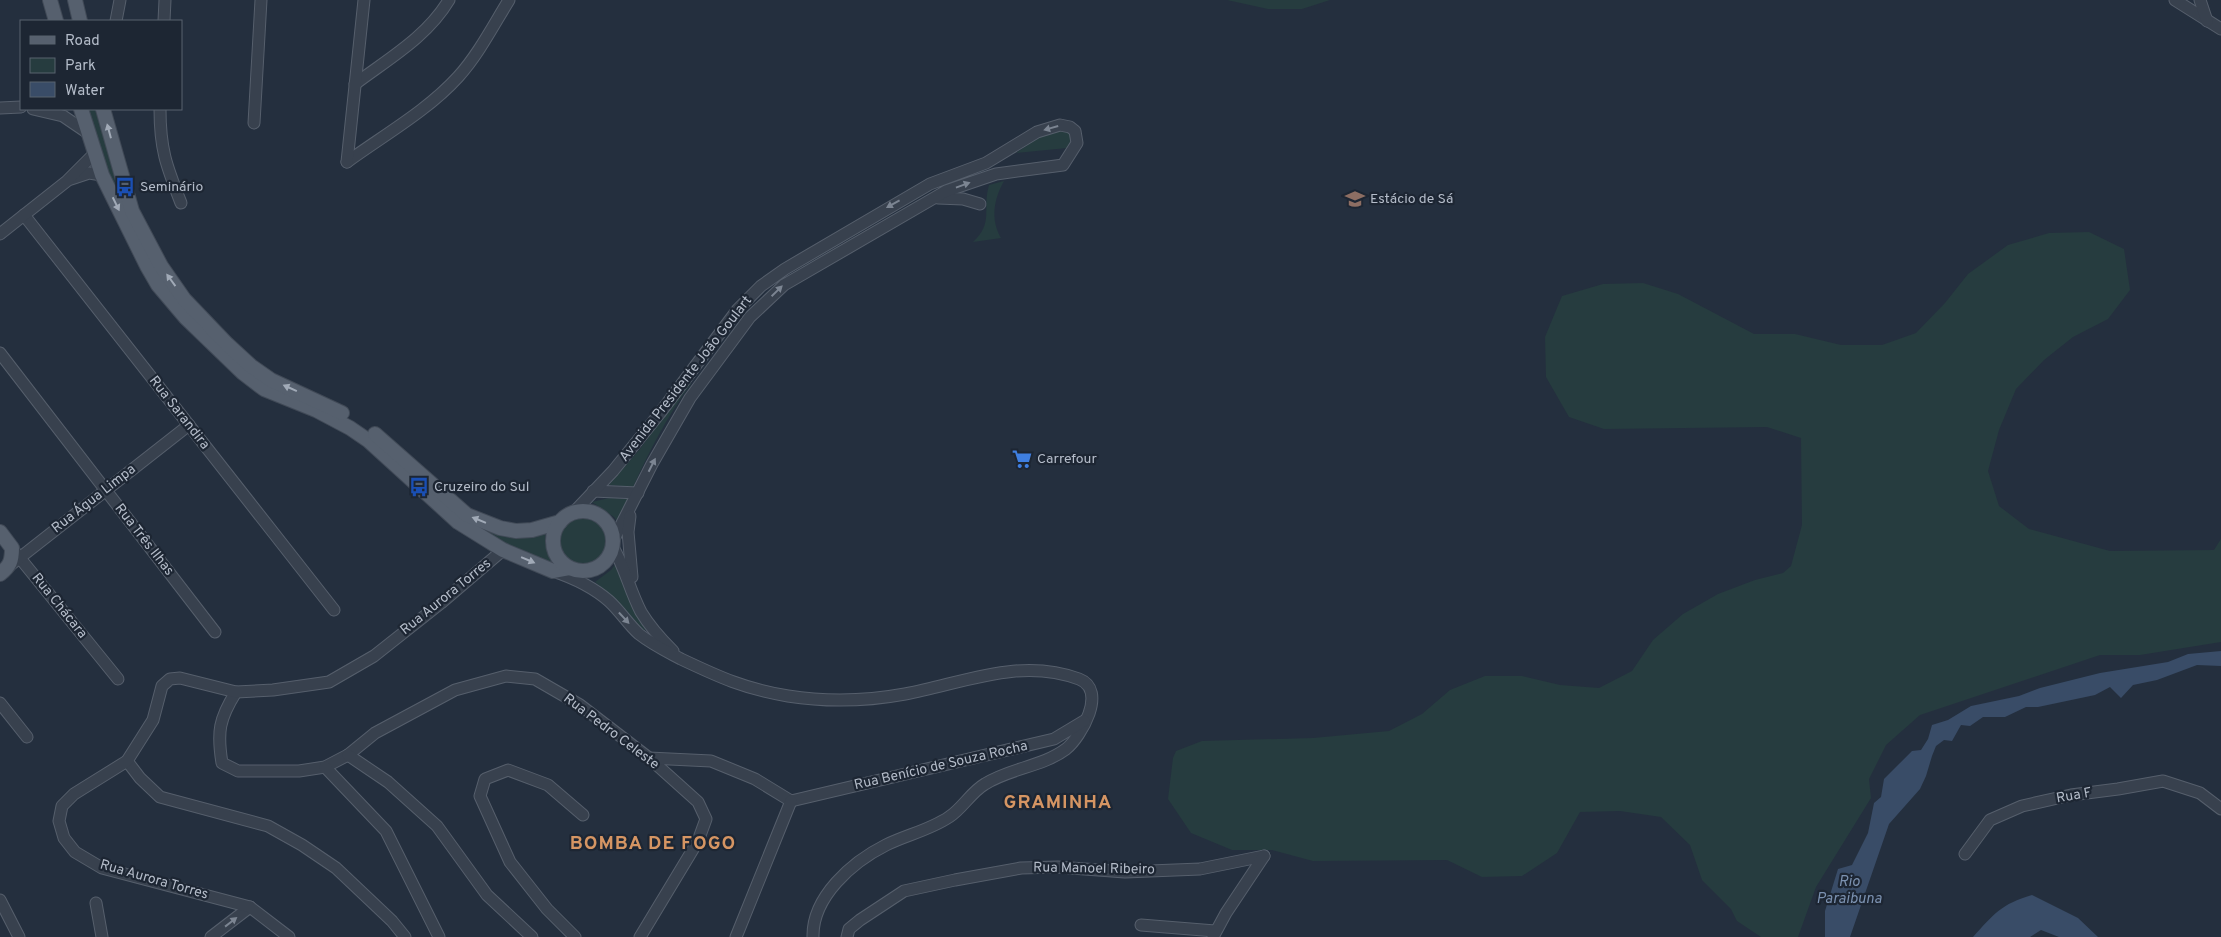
<svg xmlns="http://www.w3.org/2000/svg" width="2221" height="937" font-family="Overpass,sans-serif">
<rect width="100%" height="100%" fill="#242f3e"/>
<g fill="#263c3f">
<polygon points="1227,0 1330,0 1302,9 1268,9"/>
<polygon points="87,109 95,109 129,218 106,168"/>
<polygon points="1065,130 1071,136 1070,145 1067,148 1016,153 1044,134"/>
<path d="M 1004,181 C 994,199 990,219 1001,238 L 973,242 C 994,223 982,209 989,185 Z"/>
<polygon points="2089,232 2124,249 2130,290 2108,319 2073,337 2044,360 2016,389 1999,430 1988,471 1999,506 2029,529 2110,551 2214,550 2221,539 2221,642 2140,655 2100,655 1920,715 1886,745 1869,779 1871,798 1816,887 1798,937 1761,937 1737,921 1731,909 1702,880 1690,845 1661,817 1620,811 1580,812 1557,853 1522,876 1482,877 1447,860 1313,861 1272,850 1232,850 1191,833 1168,799 1173,758 1176,751 1202,741 1313,738 1389,731 1422,714 1450,690 1485,676 1522,676 1560,685 1599,688 1632,671 1653,640 1683,614 1718,594 1755,580 1783,573 1791,566 1802,525 1801,438 1767,427 1604,429 1569,417 1546,377 1545,337 1562,296 1603,284 1643,283 1678,294 1754,334 1795,334 1841,345 1882,345 1916,333 1945,303 1968,274 2008,245 2049,233"/>
<path d="M 689,382 L 691,384 C 667,416 650,450 633,487 L 609,485 L 640,449 Z"/>
<polygon points="609,498 629,499 619,524 614,517 592,502"/>
<circle cx="584" cy="541" r="25"/>
<polygon points="465,519 545,531 546,546 554,564 503,543"/>
<polygon points="617,562 646,629 644,630 612,596 595,582 611,570"/>
</g>
<g fill="#394c67">
<polygon points="2221,651 2221,666 2197,665 2157,680 2133,685 2121,698 2110,687 2095,695 2038,707 2026,707 2005,717 1983,717 1970,726 1961,725 1952,741 1944,740 1936,746 1932,756 1926,776 1920,789 1889,824 1850,937 1825,937 1825,911 1838,869 1852,865 1868,833 1874,803 1881,797 1884,779 1912,751 1921,750 1928,739 1932,725 1948,720 1971,706 2019,696 2040,688 2100,673 2168,662 2188,654"/>
<path d="M 2032,895 L 2078,918 L 2098,937 L 2059,937 L 2041,930 L 2030,937 L 1973,937 C 1994,914 2001,904 2032,895 Z"/>
</g>
<g fill="none" stroke-linecap="round" stroke-linejoin="round">
<defs>
<g id="minor">
<polyline points="2175,0 2221,29"/>
<polyline points="2200,0 2207,21"/>
<polyline points="116,21 120,0"/>
<polyline points="164,21 165,0"/>
<path d="M 355,84 C 388,59 427,37 449,0"/>
<polyline points="0,108 21,107"/>
<polyline points="33,109 63,116 88,133"/>
<path d="M 160,109 C 160,149 166,165 181,203"/>
<polyline points="254,123 261,0"/>
<path d="M 347,162 C 384,135 427,111 458,77 C 478,55 493,26 509,0"/>
<polyline points="347,162 364,0"/>
<polyline points="71,179 89,173 102,175"/>
<polyline points="938,198 963,199 980,204"/>
<polyline points="24,215 334,610"/>
<polyline points="0,234 67,181 94,154"/>
<polyline points="0,353 215,632"/>
<polyline points="593,491 638,493"/>
<polyline points="574,512 613,471 660,413 738,309 761,286 785,269 930,184 986,163 1037,132 1060,125 1070,127 1075,131 1077,143 1063,165 996,174 946,191 784,285 750,317 690,398 652,464 613,541"/>
<polyline points="630,516 628,532 632,577"/>
<path d="M 613,547 C 625,568 630,591 641,612 C 650,627 661,639 673,651"/>
<polyline points="15,552 118,679"/>
<polyline points="8,567 189,425"/>
<path d="M 553,571 C 574,578 593,587 609,601 C 620,611 628,624 639,634 C 653,645 666,651 681,659 C 719,677 745,689 788,696 C 826,702 867,701 905,694 C 964,683 1020,657 1079,679 C 1108,690 1081,737 1066,749 C 1042,767 1010,768 985,784 C 971,792 962,809 949,817 C 930,830 906,835 886,845 C 852,862 812,897 813,937"/>
<path d="M 236,692 C 219,719 217,732 222,763 L 238,771 L 299,771 L 325,767 L 348,755 L 375,733 L 455,690 L 506,676 L 535,679 L 580,705 L 649,758 L 698,802 L 706,819 L 698,841 L 640,937"/>
<polyline points="0,703 27,737"/>
<polyline points="348,755 388,782 437,826 487,895 532,937"/>
<polyline points="649,758 711,761 755,779 791,801"/>
<polyline points="127,761 140,778 160,797 268,826 302,845 336,868 392,921 405,937"/>
<polyline points="325,767 386,831 439,937"/>
<polyline points="791,801 1054,739 1084,721"/>
<polyline points="1965,854 1990,820 2022,806 2071,795 2118,789 2163,781 2200,793 2221,809"/>
<polyline points="0,900 19,937"/>
<polyline points="96,903 102,937"/>
<polyline points="1141,925 1215,931"/>
<polyline points="211,937 250,907"/>
<polyline points="289,937 250,907 102,868 75,852 64,838 59,821 62,806 74,794 127,761 153,720 162,686 170,679 180,678 236,692 273,690 329,682 374,656 441,603 503,550"/>
<polyline points="575,937 547,909 510,862 480,796 485,779 508,770 548,785 583,815"/>
<polyline points="736,937 791,801"/>
<polyline points="847,937 849,929 860,920 904,891 955,880 1021,868 1058,867 1125,872 1200,869 1264,856"/>
<polyline points="1213,937 1226,913 1264,856"/>
</g>
<g id="major">
<polyline points="50,0 56,21"/>
<polyline points="75,0 80,21"/>
<polyline points="81,109 102,175 147,266 158,285 186,318 243,373 264,389 316,410 350,428 369,441 458,522 503,550 553,571 569,568"/>
<polyline points="103,109 132,211 161,266 184,299 227,344 251,366 271,380 342,413"/>
<polyline points="375,434 467,515 500,528 516,531 532,530 560,522"/>
<circle cx="583" cy="541" r="30"/>
<path d="M 0,532 L 12,548 C 12,561 10,566 0,574"/>
</g>
</defs>
<use href="#minor" stroke="#565f6c" stroke-width="13"/>
<use href="#major" stroke="#414a57" stroke-width="16"/>
<use href="#minor" stroke="#38414e" stroke-width="11"/>
<use href="#major" stroke="#56606e" stroke-width="14"/>
</g>
<defs><path id="oneway-solid" d="M-6-.8H1V-3.2L6.5 0L1 3.2V.8H-6Z" transform="scale(1.25)"/></defs>
<g fill="#7c8592">
<use href="#oneway-solid" transform="translate(1051 128) rotate(164)"/>
<use href="#oneway-solid" transform="translate(963 185) rotate(-20)"/>
<use href="#oneway-solid" transform="translate(893 204) rotate(151)"/>
<use href="#oneway-solid" transform="translate(777 291) rotate(-44)"/>
<use href="#oneway-solid" transform="translate(652 465) rotate(-63)"/>
<use href="#oneway-solid" transform="translate(624 618) rotate(47)"/>
<use href="#oneway-solid" transform="translate(231 922) rotate(-38)"/>
</g>
<g fill="#a1aab7">
<use href="#oneway-solid" transform="translate(109 131) rotate(-105)"/>
<use href="#oneway-solid" transform="translate(116 204) rotate(64)"/>
<use href="#oneway-solid" transform="translate(171 280) rotate(-126)"/>
<use href="#oneway-solid" transform="translate(290 388) rotate(-156)"/>
<use href="#oneway-solid" transform="translate(479 520) rotate(-158)"/>
<use href="#oneway-solid" transform="translate(528 560) rotate(23)"/>
</g>
<defs>
<symbol id="bus-bare" viewBox="-9 -9 18 18"><path d="M-5-6H5V4H4V6H2V4H-2V6H-4V4H-5ZM-3.5-4V0h7V-4ZM-3.5 1.2v1.5H-2V1.2ZM2 1.2v1.5H3.5V1.2Z" fill="#1a4fb4" stroke="#1d2633" stroke-width="2.5" paint-order="stroke"/></symbol>
<symbol id="university-bare" viewBox="-9 -9 18 18"><path d="M0-5L7-2L0 1L-7-2ZM-4 1L0 2.5L4 1V4Q0 6-4 4Z" fill="#8d6e63" stroke="#1d2633" stroke-width="2.5" paint-order="stroke"/></symbol>
<symbol id="supermarket-bare" viewBox="-9 -9 18 18"><path d="M-6-5.5h2.5l.6 2H6L4.5 2H-2.5L-4.4-4H-6ZM-1.5 3.2a1.3 1.3 0 1 0 .1 0ZM3 3.2a1.3 1.3 0 1 0 .1 0Z" fill="#3f7fe0" stroke="#1d2633" stroke-width="2.5" paint-order="stroke"/></symbol>
</defs>
<g fill-rule="evenodd">
<use href="#bus-bare" x="111" y="173" width="28" height="28"/>
<use href="#university-bare" x="1341" y="185" width="28" height="28"/>
<use href="#supermarket-bare" x="1008" y="445" width="28" height="28"/>
<use href="#bus-bare" x="405" y="473" width="28" height="28"/>
</g>
<g text-anchor="middle" dominant-baseline="central" stroke-width="4.5" stroke-linejoin="round" paint-order="stroke">
<g font-size="14" fill="#b4bcc9" stroke="#1d2633" text-anchor="start">
<text x="140" y="187">Seminário</text>
<text x="1370" y="199">Estácio de Sá</text>
<text x="1037" y="459">Carrefour</text>
<text x="434" y="487">Cruzeiro do Sul</text>
</g>
<g font-size="14" fill="#b4bcc9" stroke="#1d2633">
<text transform="translate(686 379) rotate(-52)">Avenida Presidente João Goulart</text>
<text transform="translate(179 413) rotate(52)">Rua Sarandira</text>
<text transform="translate(94 499) rotate(-38)">Rua Água Limpa</text>
<text transform="translate(144 540) rotate(52)">Rua Três Ilhas</text>
<text transform="translate(446 597) rotate(-39)">Rua Aurora Torres</text>
<text transform="translate(59 606) rotate(51)">Rua Chácara</text>
<text transform="translate(611 732) rotate(37)">Rua Pedro Celeste</text>
<text transform="translate(941 766) rotate(-13)">Rua Benício de Souza Rocha</text>
<text transform="translate(2074 796) rotate(-10)">Rua F</text>
<text transform="translate(1094 869) rotate(1)">Rua Manoel Ribeiro</text>
<text transform="translate(154 880) rotate(16)">Rua Aurora Torres</text>
</g>
<g font-size="15" font-style="italic" fill="#7c92b1" stroke="#1d2633">
<text x="1849" y="882">Rio<tspan x="1849" dy="17">Paraibuna</tspan></text>
</g>
<g font-size="19" font-weight="bold" letter-spacing="1" fill="#d59563" stroke="#1d2633">
<text x="1058" y="803">GRAMINHA</text>
<text x="653" y="844">BOMBA DE FOGO</text>
</g>
</g>
<rect x="20" y="20" width="162" height="90" fill="#1d2633" stroke="#59626f"/>
<rect x="30" y="36" width="25" height="8" fill="#56606e" stroke="#59626f"/>
<text x="65" y="45" font-size="15" fill="#b4bcc9">Road</text>
<rect x="30" y="58" width="25" height="15" fill="#263c3f" stroke="#59626f"/>
<text x="65" y="70" font-size="15" fill="#b4bcc9">Park</text>
<rect x="30" y="82" width="25" height="15" fill="#394c67" stroke="#59626f"/>
<text x="65" y="95" font-size="15" fill="#b4bcc9">Water</text>
</svg>
